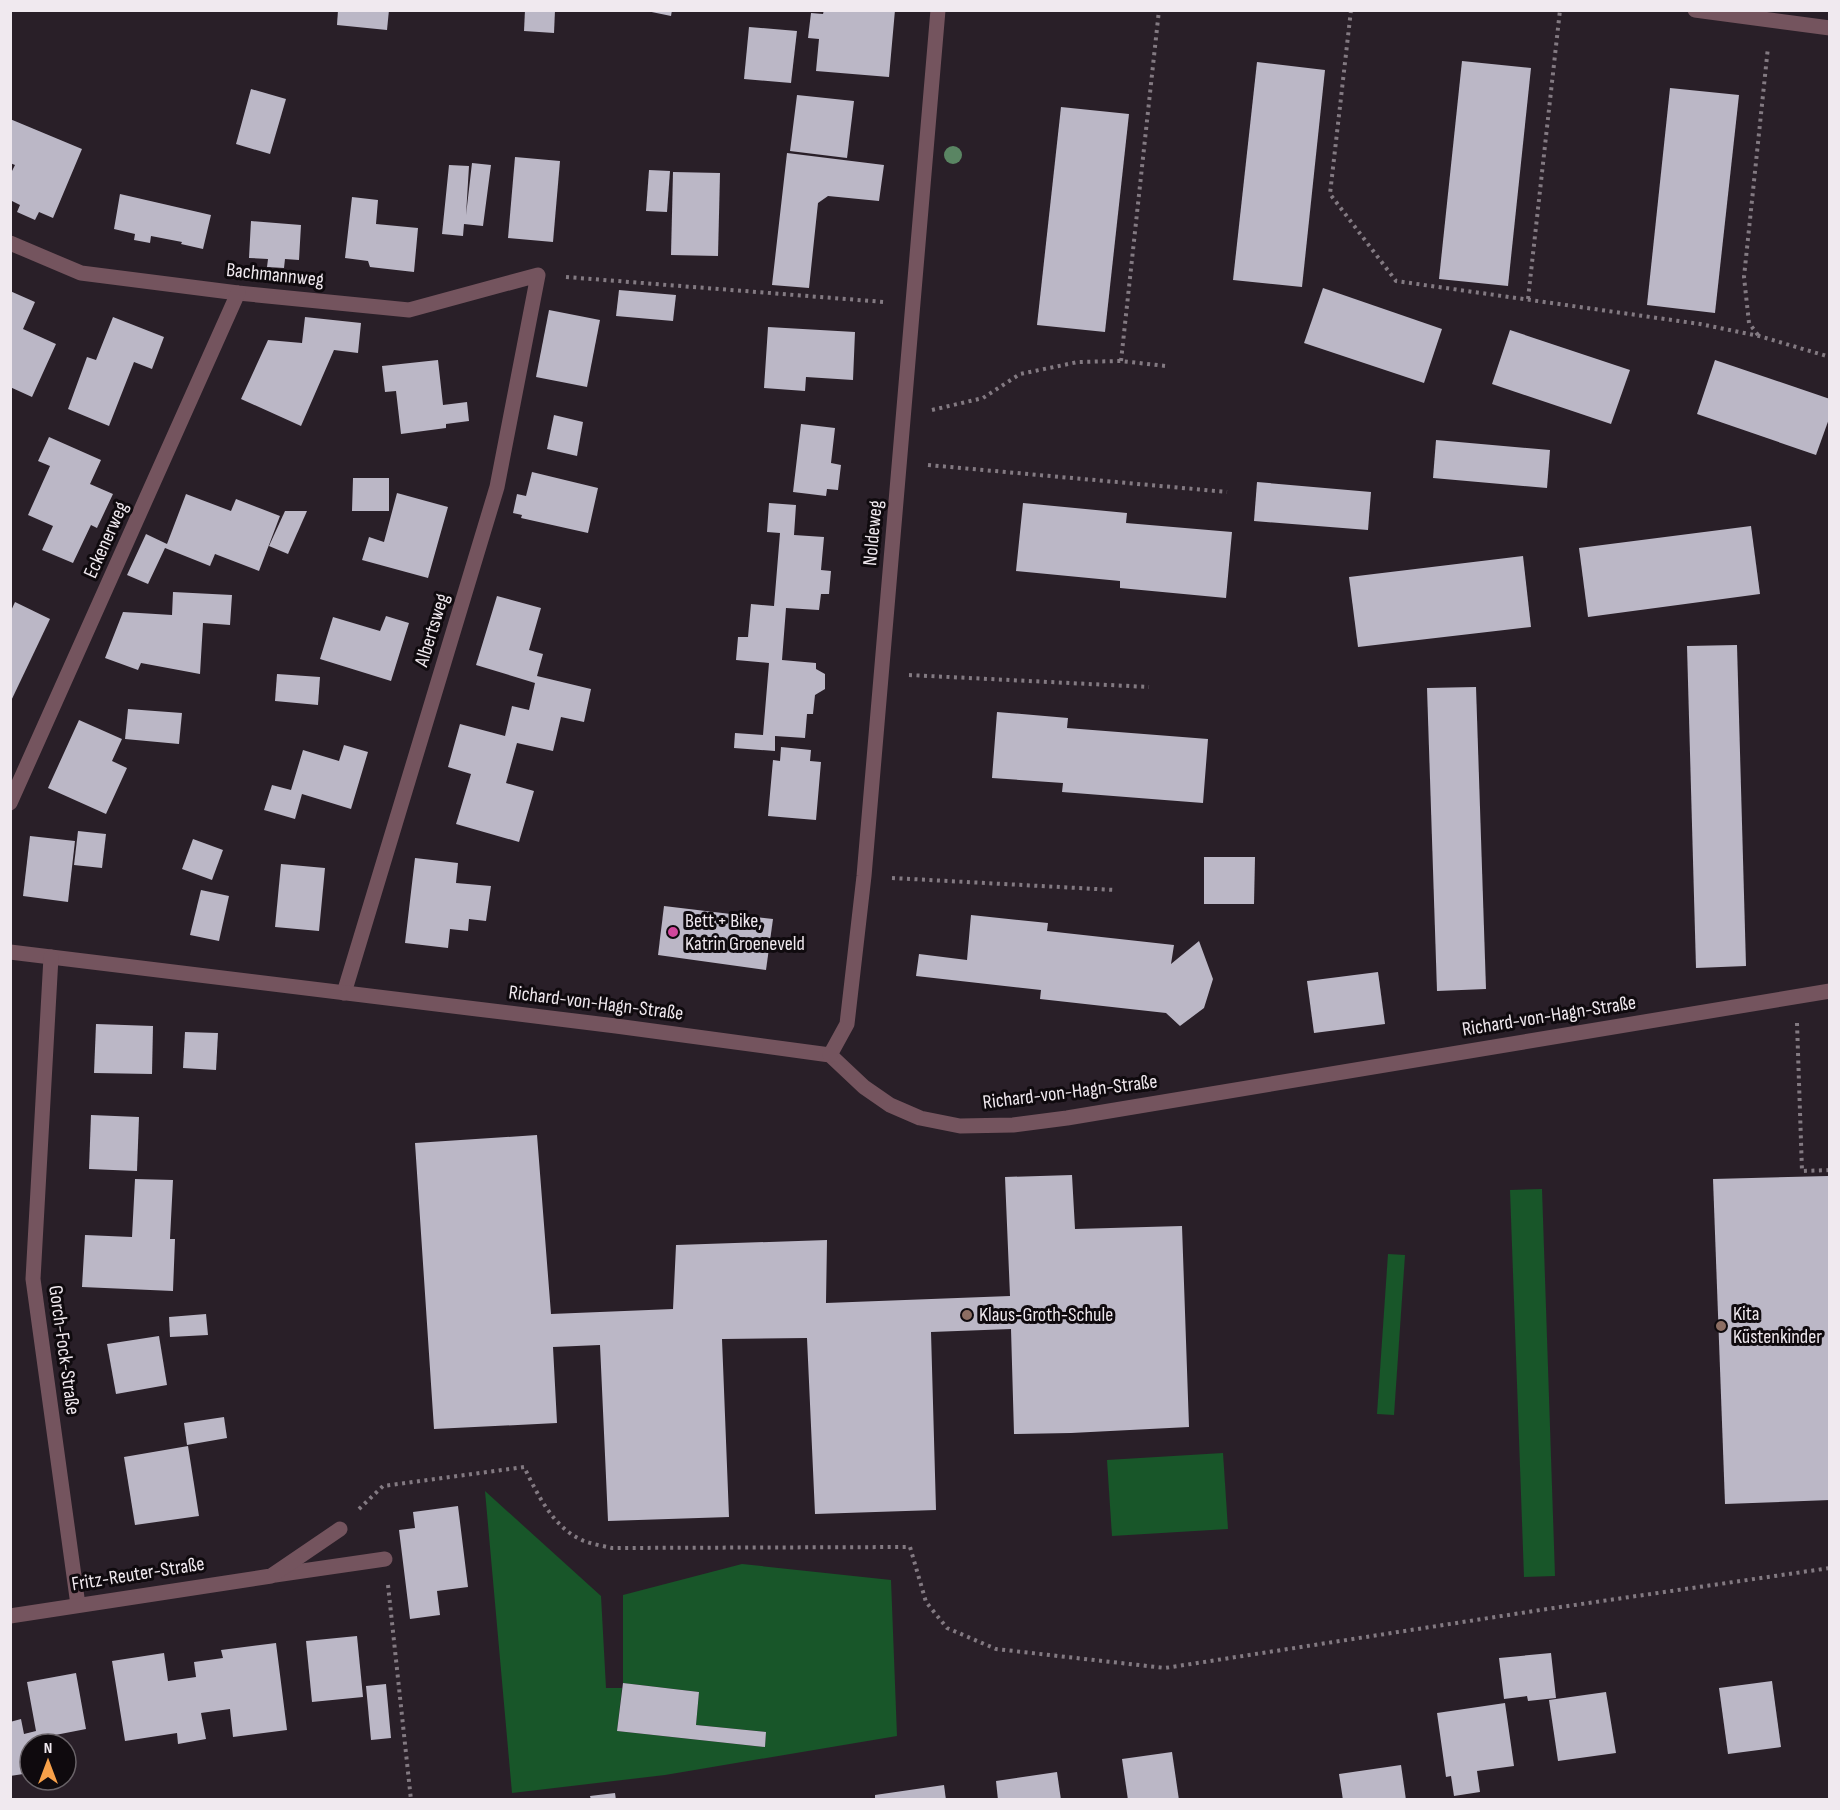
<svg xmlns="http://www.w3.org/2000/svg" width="1840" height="1810" font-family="'Sofia Sans Condensed',sans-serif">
<rect width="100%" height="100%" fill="#291f28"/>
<g fill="#185629">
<polygon points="1542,1189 1555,1576 1524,1577 1510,1190"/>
<polygon points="1388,1254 1405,1255 1394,1415 1377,1414"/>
<polygon points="1223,1453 1228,1529 1112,1536 1107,1460"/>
<polygon points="485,1491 601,1596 606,1688 622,1688 617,1731 765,1747 766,1732 696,1725 699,1692 623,1683 623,1595 742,1564 891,1580 897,1736 665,1775 512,1793"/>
</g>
<g fill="#bbb7c6">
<polygon points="338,10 389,10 387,30 337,25"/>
<polygon points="525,10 555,10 554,33 524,31"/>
<polygon points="642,10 672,10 671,16"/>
<polygon points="824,10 895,10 889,77 816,71 819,39 808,38 811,13 823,14"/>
<polygon points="749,27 797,31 791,83 744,79"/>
<polygon points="1462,61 1531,68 1508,286 1439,279"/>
<polygon points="1257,62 1325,70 1302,287 1233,280"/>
<polygon points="1670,88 1739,95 1715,313 1647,305"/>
<polygon points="251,89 286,99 270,154 236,144"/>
<polygon points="797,95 854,101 847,158 790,151"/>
<polygon points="1061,107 1129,114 1105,332 1037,325"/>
<polygon points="10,119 82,149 53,218 39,212 35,220 17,212 20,205 10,200 10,175 15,165 10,163"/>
<polygon points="787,153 884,165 879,201 828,196 818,203 809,288 772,285"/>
<polygon points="515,157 560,161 553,242 508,238"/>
<polygon points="472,163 491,165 483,226 464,224 463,236 442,234 449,165 469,166 466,215"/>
<polygon points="649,170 670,171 667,212 646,211"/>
<polygon points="673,172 720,173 718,256 671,255"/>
<polygon points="120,194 211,215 203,249 181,244 182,242 151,236 150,243 134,240 135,234 114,229"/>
<polygon points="352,197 378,200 376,224 418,228 414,272 370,267 368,261 345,258"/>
<polygon points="251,221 301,225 299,260 285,259 284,268 267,267 268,259 249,258"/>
<polygon points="1323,288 1442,329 1424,383 1304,343"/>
<polygon points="619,290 676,295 673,321 616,316"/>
<polygon points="10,291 35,302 23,329 56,344 32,397 10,387"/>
<polygon points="549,310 600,320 587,387 536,377"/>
<polygon points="113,317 164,337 152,369 134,362 109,426 68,409 87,357 96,360"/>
<polygon points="305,317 361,323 358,353 334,350 301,426 241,399 268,340 302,343"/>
<polygon points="768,327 855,332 853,380 806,377 805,391 764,388"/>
<polygon points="1510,330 1630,370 1611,424 1492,384"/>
<polygon points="438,360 443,405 467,402 469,421 446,424 446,428 401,434 396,391 385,392 382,366"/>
<polygon points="1715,360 1830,399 1830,416 1816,455 1697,414"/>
<polygon points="554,415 583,422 577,456 547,449"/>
<polygon points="801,424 835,428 831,463 841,465 838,490 827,489 826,496 793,492"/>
<polygon points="49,437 101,460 90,484 113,494 97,528 91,525 73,563 42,550 53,526 28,515 50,466 38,461"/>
<polygon points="1436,440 1550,450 1547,488 1433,478"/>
<polygon points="532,472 598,488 588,533 521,518 522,515 513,513 517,494 526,496"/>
<polygon points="353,478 389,478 389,511 352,511"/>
<polygon points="1257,482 1371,492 1368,530 1254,521"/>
<polygon points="397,493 448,507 428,578 362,560 369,537 384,542"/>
<polygon points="186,494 231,511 236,499 280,516 259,571 215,554 210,566 165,548 148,584 127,575 146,534 167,544"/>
<polygon points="769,503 796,505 794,535 824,537 821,570 831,571 829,594 821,594 819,610 786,608 782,660 816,663 816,669 825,674 825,689 815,695 813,714 807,714 805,738 775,736 775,751 734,748 735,733 763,735 769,663 736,660 738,637 748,637 751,604 774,606 780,533 767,532"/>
<polygon points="1023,503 1127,513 1126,523 1232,532 1226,598 1120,588 1120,581 1016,571"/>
<polygon points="285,511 307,511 288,554 269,546"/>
<polygon points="1751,526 1760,594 1588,617 1579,548"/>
<polygon points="1523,556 1531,627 1358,647 1349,577"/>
<polygon points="173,592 232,595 230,625 203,623 200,674 141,663 138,670 105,658 123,612 172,615"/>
<polygon points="497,596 541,608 529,650 543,654 537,676 591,689 584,722 561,717 553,751 517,743 506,783 534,791 519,842 456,824 471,774 448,767 460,724 505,736 512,706 529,710 535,683 476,665"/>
<polygon points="15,602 50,619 10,703 10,613"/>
<polygon points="386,616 409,623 391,681 320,659 333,617 380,631"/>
<polygon points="1737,645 1746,966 1696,968 1687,646"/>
<polygon points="277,674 320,677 318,705 275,701"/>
<polygon points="1476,687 1486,989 1437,991 1427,688"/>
<polygon points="128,709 182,713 179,744 125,739"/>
<polygon points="997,712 1068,718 1067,728 1208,739 1203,803 1062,792 1063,783 992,778"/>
<polygon points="79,720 122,739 112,761 127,768 106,814 48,788"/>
<polygon points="344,745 368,752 351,809 302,794 295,819 264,810 272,785 291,790 303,750 339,761"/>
<polygon points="781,747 811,750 810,761 821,762 816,820 768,816 773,760 780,761"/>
<polygon points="78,831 106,834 102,868 74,865"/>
<polygon points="30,836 75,841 68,902 23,896"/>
<polygon points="193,839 223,850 212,880 182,869"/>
<polygon points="1204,857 1255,857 1254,904 1204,904"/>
<polygon points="415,858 458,863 456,883 491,886 486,921 469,919 468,931 450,929 448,948 405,943"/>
<polygon points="281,864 325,868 319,931 275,927"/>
<polygon points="201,890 229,896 219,941 190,935"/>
<polygon points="664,906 773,919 766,970 658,955"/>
<polygon points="971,915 1048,923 1047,931 1174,945 1171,964 1199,941 1213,979 1204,1008 1180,1026 1166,1013 1040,999 1041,990 916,976 919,954 967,960"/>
<polygon points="1378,972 1385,1024 1314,1033 1307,981"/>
<polygon points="96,1024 153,1026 152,1074 94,1073"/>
<polygon points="185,1032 218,1033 216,1070 183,1068"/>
<polygon points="91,1115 139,1117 137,1171 89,1169"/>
<polygon points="537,1135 551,1314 673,1309 676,1245 827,1240 826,1303 1010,1296 1005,1177 1072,1175 1075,1229 1182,1226 1189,1427 1071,1433 1014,1434 1011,1329 931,1332 936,1510 815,1514 807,1338 722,1339 729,1517 608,1521 600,1345 553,1347 557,1423 434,1429 415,1143"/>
<polygon points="1828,1176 1830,1500 1725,1504 1713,1179"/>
<polygon points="135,1179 173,1180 170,1239 175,1239 173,1291 82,1287 85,1235 132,1237"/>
<polygon points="206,1314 208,1335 170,1337 169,1317"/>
<polygon points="159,1336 167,1385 116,1394 107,1344"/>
<polygon points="224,1417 227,1438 187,1445 184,1423"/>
<polygon points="188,1446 199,1516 135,1525 124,1457"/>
<polygon points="458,1506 468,1587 437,1591 440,1615 410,1619 399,1530 415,1528 413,1512"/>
<polygon points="357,1636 363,1697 312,1702 306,1641"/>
<polygon points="276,1643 287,1730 233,1737 230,1709 201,1713 206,1739 178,1744 177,1733 125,1741 112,1661 164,1653 168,1681 196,1677 194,1662 223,1658 221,1650"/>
<polygon points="1551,1653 1556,1698 1528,1701 1527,1696 1504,1699 1499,1658"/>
<polygon points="76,1673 86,1729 40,1738 41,1744 30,1744 30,1773 10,1776 10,1722 21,1719 24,1734 36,1731 27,1682"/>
<polygon points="1772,1681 1781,1747 1728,1754 1719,1688"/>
<polygon points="623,1683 699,1692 696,1725 766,1732 765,1747 617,1731"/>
<polygon points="386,1684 391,1738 371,1740 366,1686"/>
<polygon points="1606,1692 1616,1753 1558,1761 1549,1700"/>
<polygon points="1505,1703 1514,1766 1477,1771 1480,1792 1454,1796 1451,1776 1446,1777 1437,1713"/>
<polygon points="1172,1752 1179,1800 1128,1800 1122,1759"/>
<polygon points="1401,1765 1406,1800 1343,1800 1339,1774"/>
<polygon points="1057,1772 1061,1800 998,1800 996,1781"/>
<polygon points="944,1785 946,1800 875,1800 875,1795"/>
<polygon points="615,1793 616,1800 591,1800 590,1796"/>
</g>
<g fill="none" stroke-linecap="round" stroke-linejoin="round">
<g stroke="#837a82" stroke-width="4" stroke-dasharray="3 4.5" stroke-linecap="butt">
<polyline points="1351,10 1330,194 1396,281 1700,324 1759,336 1830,357"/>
<polyline points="566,277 884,302"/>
<polyline points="1528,299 1560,10"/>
<polyline points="1758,335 1749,323 1744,277 1768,47"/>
<polyline points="1121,361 1159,10"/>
<polyline points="932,410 983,398 1020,374 1078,362 1121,361 1166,366"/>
<polyline points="928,465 1227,492"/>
<polyline points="909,675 1149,687"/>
<polyline points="892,878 1115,890"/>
<polyline points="1797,1023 1802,1171 1830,1170"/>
<path d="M 359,1509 L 383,1486 L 524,1467 C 538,1495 553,1528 584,1541 C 592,1544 603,1546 612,1548 L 910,1547 L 926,1602 L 947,1628 L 996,1649 L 1165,1668 L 1547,1609 L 1830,1568"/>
<polyline points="388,1585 411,1800"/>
</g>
<g stroke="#74545e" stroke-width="15">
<polyline points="1695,10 1830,28"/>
<polyline points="10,243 81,273 238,293 409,310 538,275 497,487 344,993"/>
<polyline points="10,803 238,293"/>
<polyline points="10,952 616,1026 830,1055 864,1087 890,1105 920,1118 960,1126 1013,1125 1067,1118 1830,991"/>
<polyline points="51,957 33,1279 78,1605"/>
<polyline points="830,1055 847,1024 864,876 938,10"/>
<polyline points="275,1575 385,1559"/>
<polyline points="10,1616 271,1576 340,1529"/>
</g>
</g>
<circle fill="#5a8563" cx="953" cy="155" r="9"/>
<circle fill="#d1479c" stroke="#0f0a0e" stroke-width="2" cx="673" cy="932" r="6"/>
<g fill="#8d6e63" stroke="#0f0a0e" stroke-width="2">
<circle cx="967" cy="1315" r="6"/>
<circle cx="1721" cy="1326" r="6"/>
</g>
<g text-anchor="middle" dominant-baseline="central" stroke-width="6" stroke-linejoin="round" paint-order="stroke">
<g font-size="20" fill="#f0e9ef" stroke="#0f0a0e">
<text transform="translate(275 275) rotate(6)">Bachmannweg</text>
<text transform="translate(873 533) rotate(-85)">Noldeweg</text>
<text transform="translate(106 540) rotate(-66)">Eckenerweg</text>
<text transform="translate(432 630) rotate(-73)">Albertsweg</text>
<text transform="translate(596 1003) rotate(7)">Richard-von-Hagn-Straße</text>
<text transform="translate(1549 1016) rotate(-9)">Richard-von-Hagn-Straße</text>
<text transform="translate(1070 1092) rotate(-7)">Richard-von-Hagn-Straße</text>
<text transform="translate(64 1350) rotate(82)">Gorch-Fock-Straße</text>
<text transform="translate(138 1574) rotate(-9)">Fritz-Reuter-Straße</text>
</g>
<g font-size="20" fill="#f0e9ef" stroke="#0f0a0e" text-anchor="start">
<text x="685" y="921">Bett + Bike,<tspan x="685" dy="23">Katrin Groeneveld</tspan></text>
<text x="1733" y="1314">Kita<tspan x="1733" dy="23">Küstenkinder</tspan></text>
<text x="979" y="1315">Klaus-Groth-Schule</text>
</g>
</g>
<rect width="1840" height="1810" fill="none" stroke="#f0e9ef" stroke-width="24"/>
<g transform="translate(48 1762)"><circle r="28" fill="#0f0a0e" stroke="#696368" stroke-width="1.5"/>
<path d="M0-4.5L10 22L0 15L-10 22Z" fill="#f8a14a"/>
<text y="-9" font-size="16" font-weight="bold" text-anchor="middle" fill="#f0e9ef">N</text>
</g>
</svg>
